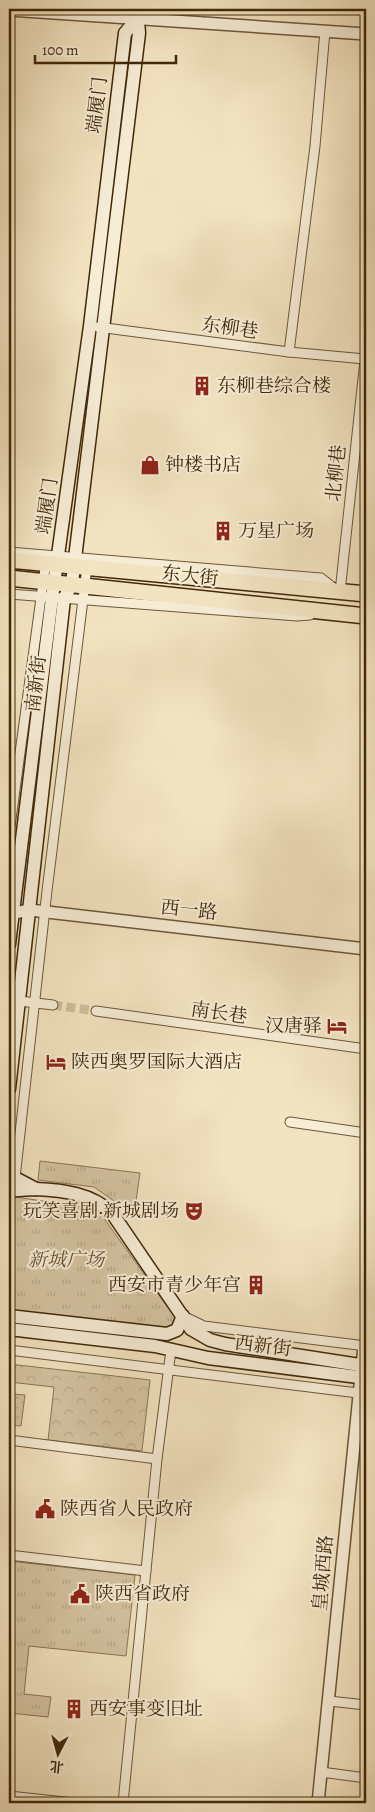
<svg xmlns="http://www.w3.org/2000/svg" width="375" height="1812" font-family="Alegreya,'Noto Serif SC',serif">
<defs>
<pattern id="grass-dots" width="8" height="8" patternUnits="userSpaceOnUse" patternTransform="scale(1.25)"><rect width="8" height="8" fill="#d5c4a2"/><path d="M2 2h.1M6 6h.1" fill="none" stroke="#b8a88a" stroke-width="1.8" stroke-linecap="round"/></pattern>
<pattern id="forest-crowns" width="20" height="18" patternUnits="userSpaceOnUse" patternTransform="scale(1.25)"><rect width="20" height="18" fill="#d5c4a2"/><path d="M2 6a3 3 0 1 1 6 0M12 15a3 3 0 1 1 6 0" fill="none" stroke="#b8a88a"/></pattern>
<pattern id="park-tufts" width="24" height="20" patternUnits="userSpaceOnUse" patternTransform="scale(1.25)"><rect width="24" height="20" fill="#d5c4a2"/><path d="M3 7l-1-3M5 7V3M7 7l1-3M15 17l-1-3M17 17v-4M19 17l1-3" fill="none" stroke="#b8a88a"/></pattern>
</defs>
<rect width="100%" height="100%" fill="#f3e4c1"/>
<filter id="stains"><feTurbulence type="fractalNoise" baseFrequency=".004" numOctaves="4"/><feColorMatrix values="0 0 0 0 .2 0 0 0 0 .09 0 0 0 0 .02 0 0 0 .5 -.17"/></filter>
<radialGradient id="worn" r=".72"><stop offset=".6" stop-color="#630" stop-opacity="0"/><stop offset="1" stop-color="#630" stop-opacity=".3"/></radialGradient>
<polygon fill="url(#grass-dots)" stroke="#8a7656" points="13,1394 25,1395 21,1426 10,1425"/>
<polygon fill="url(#forest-crowns)" stroke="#8a7656" points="9,1364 150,1380 142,1451 48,1440 54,1387 9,1382"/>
<g fill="url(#park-tufts)" stroke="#8a7656">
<polygon points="40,1161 140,1173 134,1215 94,1187 38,1180"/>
<polygon points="9,1196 83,1207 93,1209 103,1217 177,1320 175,1328 9,1310"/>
<polygon points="9,1561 135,1575 126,1656 29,1646 24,1694 51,1697 48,1717 9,1713"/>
</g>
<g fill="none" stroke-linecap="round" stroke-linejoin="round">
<polyline stroke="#cfbe9c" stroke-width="9" stroke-dasharray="9 4.5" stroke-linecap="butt" points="53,1005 96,1011"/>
<defs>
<g id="minor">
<polyline points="98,327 289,352 365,359"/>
<polyline points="289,352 315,146 325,31"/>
<polyline points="9,552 321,578 335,589"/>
<polyline points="340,592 366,351"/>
<polyline points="9,594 297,616 310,615"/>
<polyline points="9,834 46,561"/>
<polyline points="19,1001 53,1005"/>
<polyline points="96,1011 366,1049"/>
<polyline points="290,1122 366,1133"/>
<polyline points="15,1178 47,891 88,559"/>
<polyline points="183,1316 204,1326 366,1346"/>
<polyline points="9,1350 366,1394"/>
<polyline points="9,1440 157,1459"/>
<polyline points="9,1555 146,1571"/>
<polyline points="329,1701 366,1705"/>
<polyline points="321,1772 366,1778"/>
<polyline points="9,1796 74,1803"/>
<polyline points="123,1803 157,1459 171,1350"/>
</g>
<g id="tertiary">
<polyline points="9,10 366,34"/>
<polyline points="9,914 30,910 366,949"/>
<polyline points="318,1803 364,1346"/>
</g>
<g id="secondary">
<polyline points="9,944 52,598 90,326 125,33 136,20"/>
<polyline points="9,1089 64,599 72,583 139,33 137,9"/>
<polyline points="9,1169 15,1178 36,1189"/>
<path d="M 9,1190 C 18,1191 27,1189 36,1189 C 64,1190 92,1194 112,1213 L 191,1329 L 210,1340 L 225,1344 L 366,1366"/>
<polyline points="9,1316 167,1334 177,1330 183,1316"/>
<polyline points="9,1329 155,1346 208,1358 366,1378"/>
</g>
<g id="primary">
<polyline points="9,560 366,594"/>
<polyline points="9,578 366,616"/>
</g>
</defs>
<use href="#minor" stroke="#6d5737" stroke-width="11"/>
<use href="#tertiary" stroke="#6d5737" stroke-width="14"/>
<use href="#secondary" stroke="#402809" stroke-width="15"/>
<use href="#primary" stroke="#402809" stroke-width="18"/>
<use href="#minor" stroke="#f7edd7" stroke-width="9"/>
<use href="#tertiary" stroke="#f7edd7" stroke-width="11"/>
<use href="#secondary" stroke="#f7edd7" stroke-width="12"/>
<use href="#primary" stroke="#f3e4c1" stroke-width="15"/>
</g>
<defs>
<symbol id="building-bare" viewBox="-9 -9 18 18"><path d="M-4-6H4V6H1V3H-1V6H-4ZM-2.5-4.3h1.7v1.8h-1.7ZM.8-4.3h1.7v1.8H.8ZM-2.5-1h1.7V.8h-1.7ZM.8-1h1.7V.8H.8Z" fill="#8f2418" stroke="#f7edd7" stroke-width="2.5" paint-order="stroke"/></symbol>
<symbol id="shop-bare" viewBox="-9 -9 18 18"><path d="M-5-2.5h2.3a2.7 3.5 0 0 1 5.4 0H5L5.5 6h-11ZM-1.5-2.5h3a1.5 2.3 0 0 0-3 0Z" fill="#8f2418" stroke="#f7edd7" stroke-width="2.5" paint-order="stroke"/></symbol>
<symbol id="hotel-bare" viewBox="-9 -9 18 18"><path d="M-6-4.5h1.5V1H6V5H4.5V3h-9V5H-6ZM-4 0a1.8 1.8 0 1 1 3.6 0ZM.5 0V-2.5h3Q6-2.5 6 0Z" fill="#8f2418" stroke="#f7edd7" stroke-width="2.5" paint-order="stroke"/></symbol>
<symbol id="theatre-bare" viewBox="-9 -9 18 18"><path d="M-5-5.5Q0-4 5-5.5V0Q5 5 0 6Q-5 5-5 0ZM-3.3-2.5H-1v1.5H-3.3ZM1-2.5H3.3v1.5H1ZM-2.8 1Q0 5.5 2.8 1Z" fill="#8f2418" stroke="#f7edd7" stroke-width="2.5" paint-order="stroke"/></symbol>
<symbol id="civic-bare" viewBox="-9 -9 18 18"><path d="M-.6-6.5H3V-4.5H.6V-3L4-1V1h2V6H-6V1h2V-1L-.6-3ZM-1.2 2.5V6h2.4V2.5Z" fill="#8f2418" stroke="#f7edd7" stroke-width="2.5" paint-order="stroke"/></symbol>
</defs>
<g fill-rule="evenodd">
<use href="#building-bare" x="188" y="372" width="28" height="28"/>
<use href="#shop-bare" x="136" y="451" width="28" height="28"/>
<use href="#building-bare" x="209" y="517" width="28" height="28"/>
<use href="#hotel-bare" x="323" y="1012" width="28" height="28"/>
<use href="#hotel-bare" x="42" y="1048" width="28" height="28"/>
<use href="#theatre-bare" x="180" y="1197" width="28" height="28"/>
<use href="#building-bare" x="242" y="1271" width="28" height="28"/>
<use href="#civic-bare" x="31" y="1495" width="28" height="28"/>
<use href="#civic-bare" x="66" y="1580" width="28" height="28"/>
<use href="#building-bare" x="60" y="1695" width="28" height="28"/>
</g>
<g text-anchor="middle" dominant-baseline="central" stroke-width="4" stroke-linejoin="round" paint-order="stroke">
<g font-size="19" fill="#402809" stroke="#f7edd7">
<text transform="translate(97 105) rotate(-83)">端履门</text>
<text transform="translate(230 328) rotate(8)">东柳巷</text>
<text transform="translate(336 473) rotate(-84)">北柳巷</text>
<text transform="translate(47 506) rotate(-82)">端履门</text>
<text transform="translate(190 576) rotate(6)">东大街</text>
<text transform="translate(36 684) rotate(-83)">南新街</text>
<text transform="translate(189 910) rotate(6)">西一路</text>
<text transform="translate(219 1013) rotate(8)">南长巷</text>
<text transform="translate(263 1346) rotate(7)">西新街</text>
<text transform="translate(323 1573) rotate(-85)">皇城西路</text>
</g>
<g font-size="19" fill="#402809" stroke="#f7edd7" text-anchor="start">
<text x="217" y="386">东柳巷综合楼</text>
<text x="165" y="465">钟楼书店</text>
<text x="238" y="531">万星广场</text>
<text x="322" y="1026" text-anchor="end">汉唐驿</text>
<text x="71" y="1062">陕西奥罗国际大酒店</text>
<text x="179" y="1211" text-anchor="end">玩笑喜剧·新城剧场</text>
<text x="241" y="1285" text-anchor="end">西安市青少年宫</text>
<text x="60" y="1509">陕西省人民政府</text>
<text x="95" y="1594">陕西省政府</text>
<text x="89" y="1709">西安事变旧址</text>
</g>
<g font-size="19" font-style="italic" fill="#654f2f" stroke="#f7edd7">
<text x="66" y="1260">新城广场</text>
</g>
</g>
<rect width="375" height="1812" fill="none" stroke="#f3e4c1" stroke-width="30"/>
<rect x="10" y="10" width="355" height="1792" fill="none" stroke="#402809" stroke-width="2.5"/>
<rect x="15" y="15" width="345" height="1782" fill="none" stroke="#402809"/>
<g transform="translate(58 1754) rotate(186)" stroke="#f7edd7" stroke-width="4" paint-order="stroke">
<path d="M0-4L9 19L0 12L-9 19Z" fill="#402809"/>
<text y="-8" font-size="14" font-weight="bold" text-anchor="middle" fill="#402809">北</text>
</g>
<path d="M35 55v8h141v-8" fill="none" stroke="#402809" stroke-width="2.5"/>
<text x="42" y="55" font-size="15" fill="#402809" stroke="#f7edd7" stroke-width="4" paint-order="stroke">100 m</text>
<rect width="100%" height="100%" filter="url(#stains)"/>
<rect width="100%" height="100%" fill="url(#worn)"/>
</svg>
